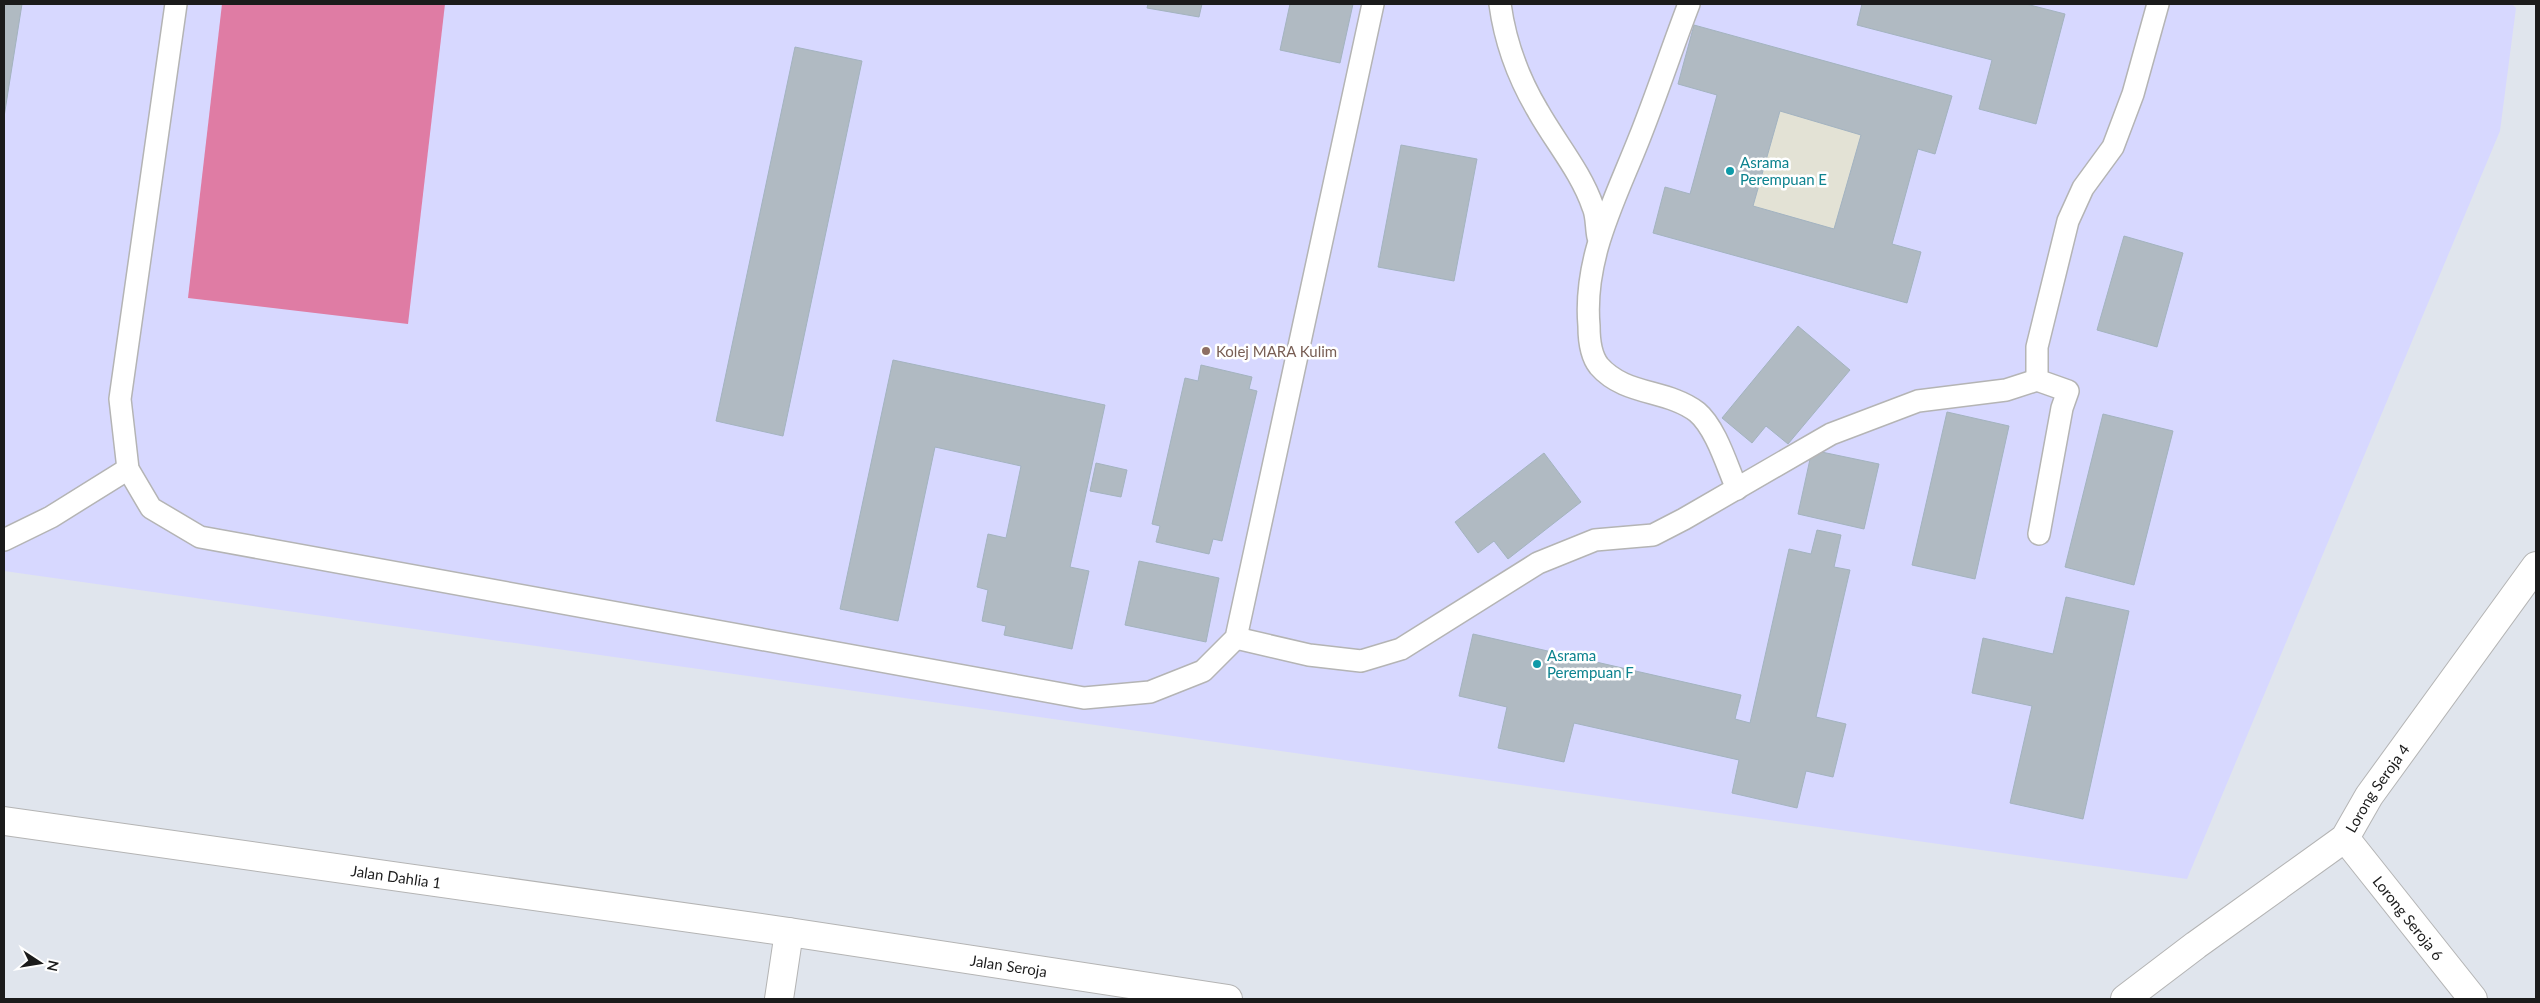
<svg xmlns="http://www.w3.org/2000/svg" width="2540" height="1003" font-family="Lato,sans-serif">
<rect width="100%" height="100%" fill="#e0e5ed"/>
<polygon fill="#d7d8ff" points="4,4 2512,4 2516,8 2500,131 2187,879 4,571"/>
<polygon fill="#df7ca4" points="222,4 445,4 408,324 188,298"/>
<polygon fill="#e3e2d5" points="1780,111 1861,135 1834,229 1753,206"/>
<g fill="#b0bac2" stroke="#a3b3bf" fill-rule="evenodd">
<polygon points="4,4 22,4 4,117"/>
<polygon points="1148,4 1202,4 1199,17 1147,8"/>
<polygon points="1290,4 1353,4 1340,63 1280,50"/>
<polygon points="1862,4 2026,4 2065,14 2036,124 1979,109 1992,60 1857,25"/>
<path d="M 1694,25 L 1952,96 L 1935,154 L 1918,149 L 1892,244 L 1921,252 L 1907,303 L 1653,233 L 1665,187 L 1690,194 L 1717,95 L 1678,84 ZM 1780,111 L 1861,135 L 1834,229 L 1753,206 Z"/>
<polygon points="795,47 862,61 783,436 716,421"/>
<polygon points="1401,145 1477,159 1454,281 1378,267"/>
<polygon points="2124,236 2183,253 2157,347 2097,330"/>
<polygon points="1798,326 1850,370 1788,444 1766,426 1752,443 1722,418"/>
<polygon points="893,360 1105,405 1070,567 1089,571 1072,649 1004,635 1006,626 982,621 988,590 977,587 988,534 1006,538 1021,466 935,447 898,621 840,609"/>
<polygon points="1201,365 1252,377 1249,389 1257,391 1222,541 1213,539 1209,554 1156,542 1160,526 1152,524 1185,378 1198,381"/>
<polygon points="1947,412 2009,426 1975,579 1912,565"/>
<polygon points="2103,414 2173,431 2134,585 2065,567"/>
<polygon points="1812,450 1879,464 1864,529 1798,514"/>
<polygon points="1544,453 1581,502 1508,559 1494,541 1478,553 1455,522"/>
<polygon points="1096,463 1127,470 1121,497 1090,491"/>
<polygon points="1817,530 1841,535 1834,567 1850,570 1816,717 1846,724 1833,777 1806,771 1797,808 1732,793 1739,760 1574,723 1564,762 1498,748 1507,707 1459,696 1473,634 1741,695 1735,719 1750,723 1789,549 1811,554"/>
<polygon points="1139,561 1219,578 1206,642 1125,625"/>
<polygon points="2066,597 2129,611 2083,819 2010,803 2032,706 1972,693 1983,638 2053,654"/>
</g>
<g fill="none" stroke-linecap="round" stroke-linejoin="round">
<defs>
<g id="lane">
<polyline points="176,4 120,399 128,469 151,508 200,537 1084,698 1150,692 1203,671 1236,638 1373,4"/>
<path d="M 1500,4 C 1505,41 1519,79 1538,111 C 1556,143 1581,172 1593,207 C 1597,216 1596,228 1598,237"/>
<path d="M 1689,4 C 1672,48 1657,94 1639,139 C 1615,200 1583,258 1589,326 C 1589,338 1591,356 1599,366 C 1625,396 1667,389 1697,412 C 1716,428 1727,466 1737,489"/>
<polyline points="2039,534 2062,408 2068,391 2037,380 2037,347 2068,221 2083,188 2113,147 2133,94 2158,4"/>
<polyline points="4,540 51,517 128,469"/>
<polyline points="1236,638 1309,655 1361,661 1401,649 1538,563 1595,540 1653,535 1684,519 1831,434 1918,401 2006,390 2037,380"/>
</g>
<g id="street">
<path id="s1" d="M 4,821 L 789,932 L 1228,999"/>
<path id="s2" d="M 2345,838 L 2473,999"/>
<polyline points="779,999 789,932"/>
<path id="s3" d="M 2125,999 L 2196,945 L 2345,838 L 2369,796 L 2536,566"/>
</g>
</defs>
<use href="#lane" stroke="#b4b4b4" stroke-width="24"/>
<use href="#street" stroke="#b4b4b4" stroke-width="30"/>
<use href="#lane" stroke="#fff" stroke-width="21"/>
<use href="#street" stroke="#fff" stroke-width="28"/>
</g>
<g fill="#0f9aa8" stroke="#fff" stroke-width="2">
<circle cx="1730" cy="171" r="5"/>
<circle cx="1537" cy="664" r="5"/>
</g>
<circle fill="#8d6e63" stroke="#fff" stroke-width="2" cx="1206" cy="351" r="5"/>
<g text-anchor="middle" dominant-baseline="central" stroke-width="5" stroke-linejoin="round" paint-order="stroke">
<g font-size="15" fill="#0d838f" stroke="#fff" text-anchor="start">
<text x="1740" y="162">Asrama<tspan x="1740" dy="17">Perempuan E</tspan></text>
<text x="1547" y="655">Asrama<tspan x="1547" dy="17">Perempuan F</tspan></text>
</g>
<g font-size="15" fill="#785e54" stroke="#fff" text-anchor="start">
<text x="1216" y="351">Kolej MARA Kulim</text>
</g>
<g font-size="15" fill="#1b1b1b" stroke="#fff">
<text stroke="none"><textPath href="#s3" startOffset="332">Lorong Seroja 4</textPath></text>
<text stroke="none"><textPath href="#s1" startOffset="396">Jalan Dahlia 1</textPath></text>
<text stroke="none"><textPath href="#s2" startOffset="102">Lorong Seroja 6</textPath></text>
<text stroke="none"><textPath href="#s1" startOffset="1015">Jalan Seroja</textPath></text>
</g>
</g>
<rect width="2540" height="1003" fill="none" stroke="#1b1b1b" stroke-width="10"/>
<g transform="translate(40 963) rotate(102)" stroke="#ffffff" stroke-width="4" paint-order="stroke">
<path d="M0-4L9 19L0 12L-9 19Z" fill="#1b1b1b"/>
<text y="-8" font-size="14" font-weight="bold" text-anchor="middle" fill="#1b1b1b">N</text>
</g>
</svg>
